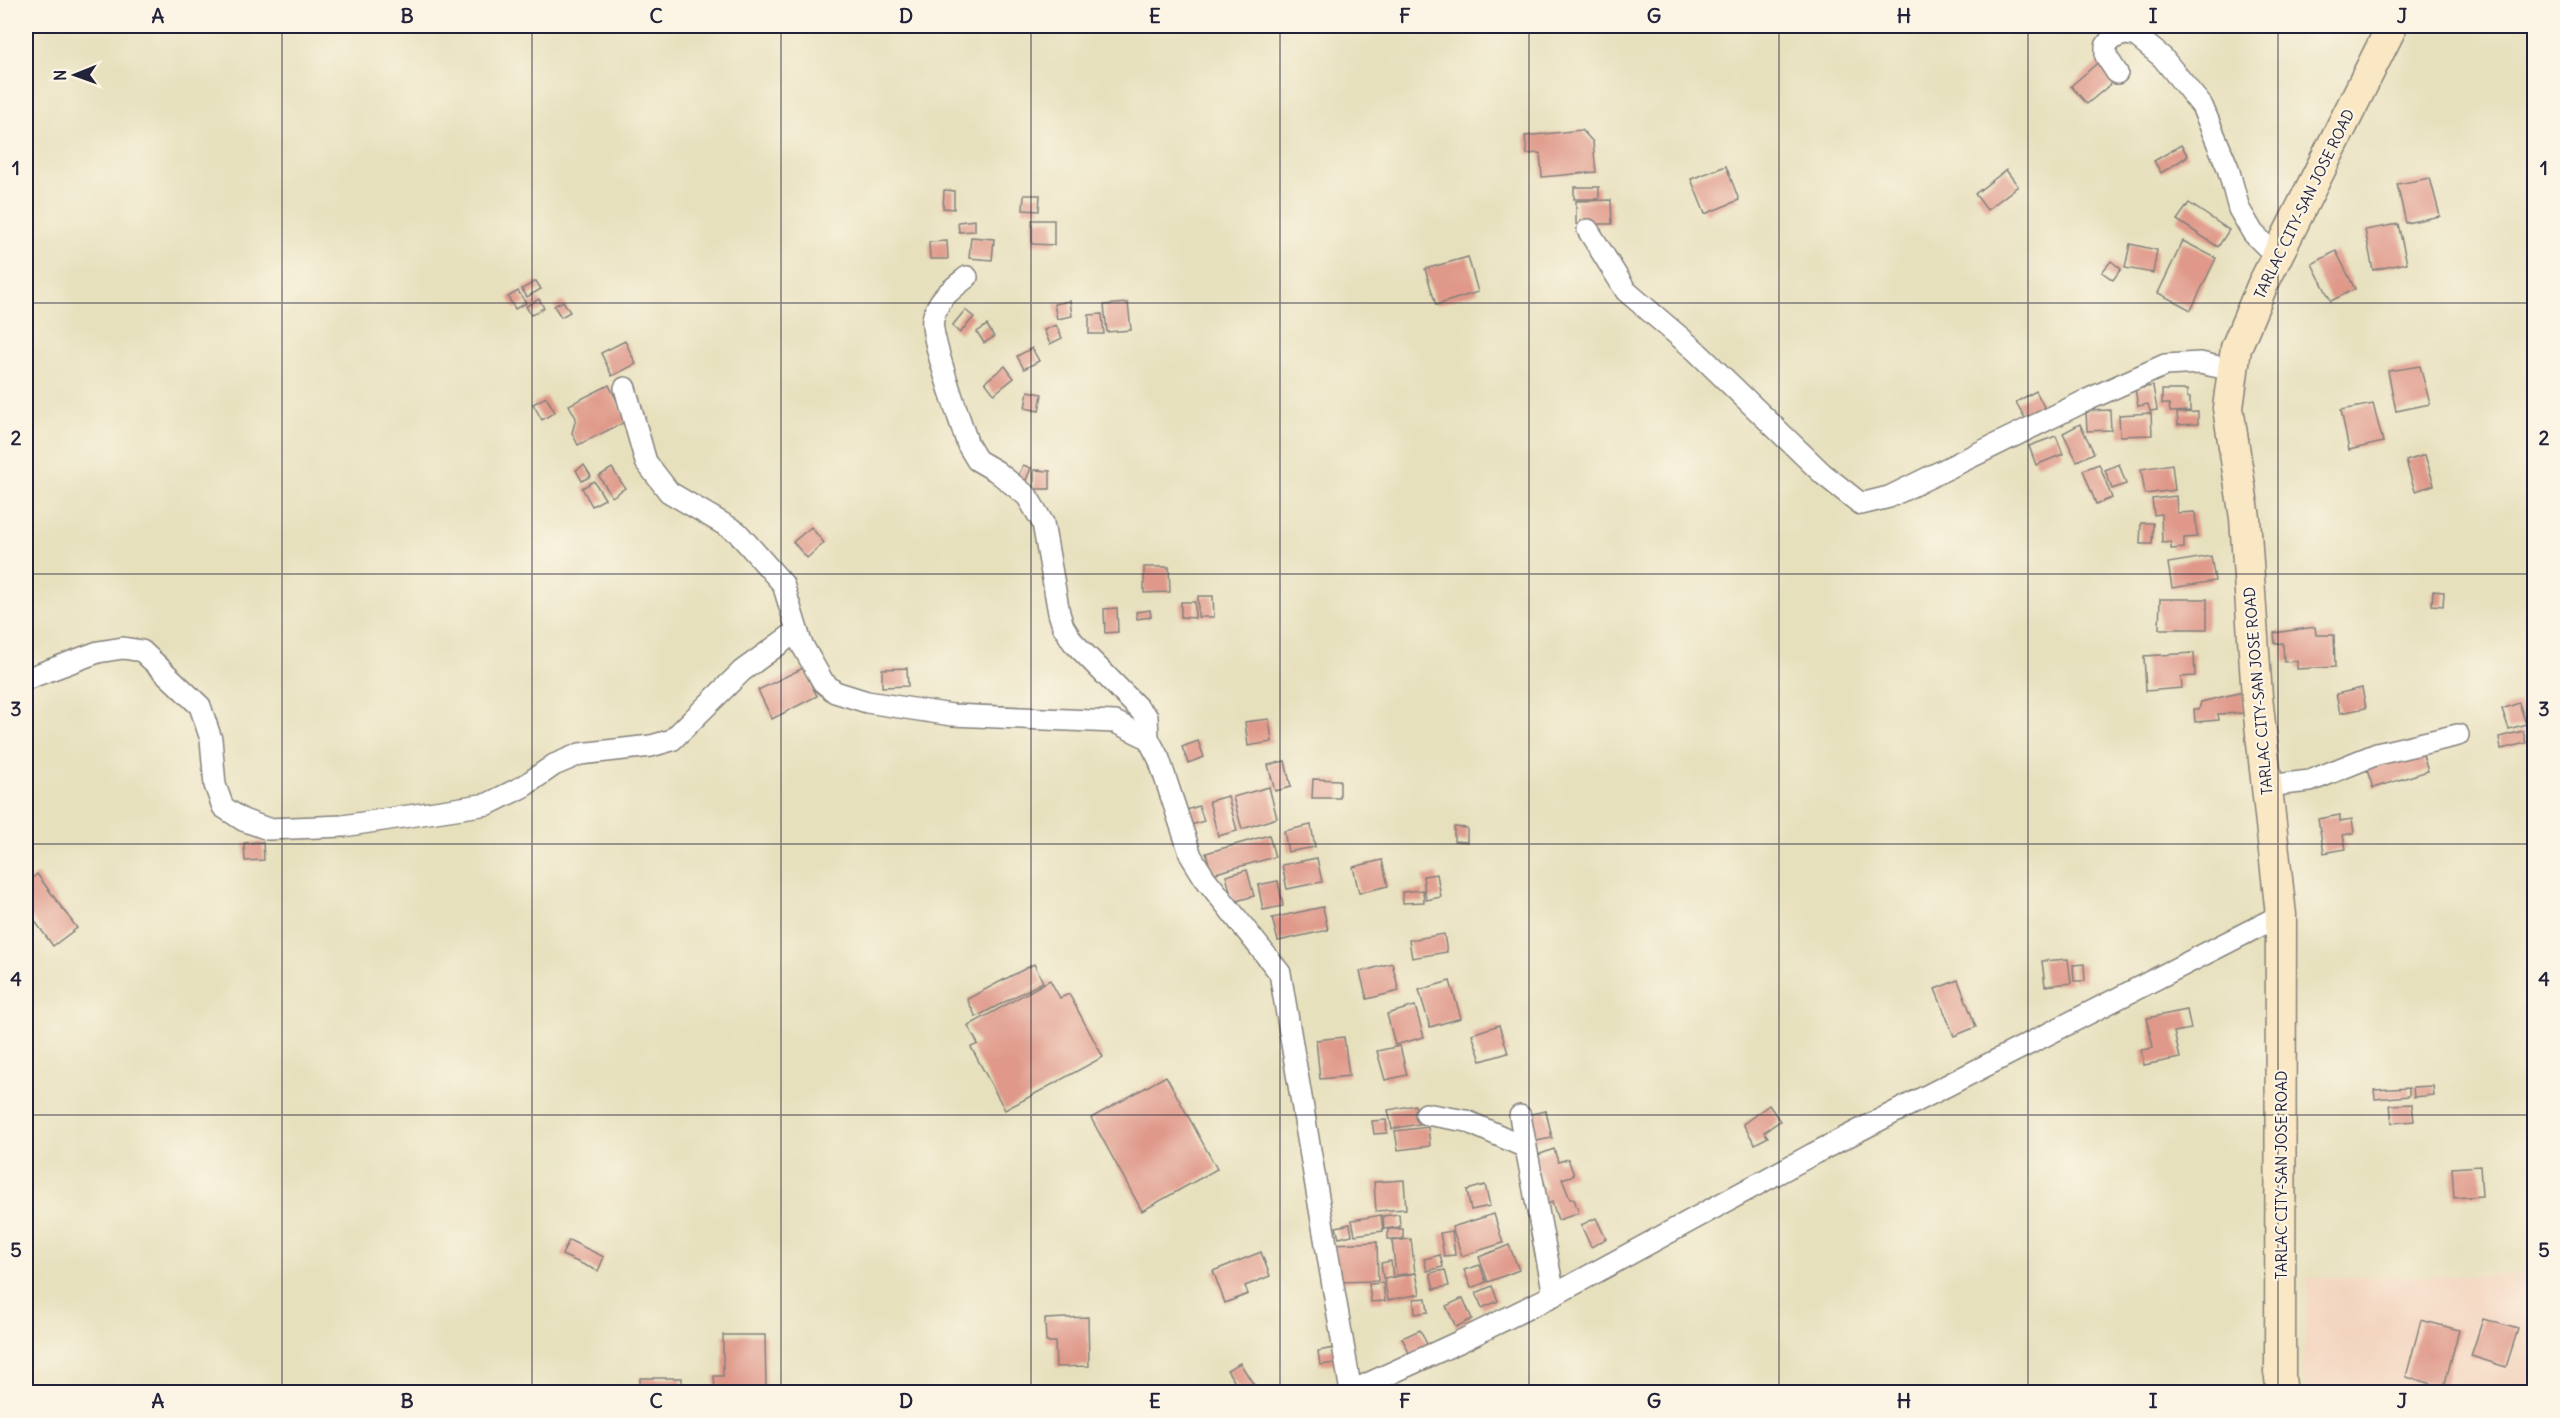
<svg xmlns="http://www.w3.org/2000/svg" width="2560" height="1418" font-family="Delius,sans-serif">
<rect width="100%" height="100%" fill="#fcf5e5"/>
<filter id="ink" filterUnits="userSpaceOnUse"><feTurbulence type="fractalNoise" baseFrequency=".0167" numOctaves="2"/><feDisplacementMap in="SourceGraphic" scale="12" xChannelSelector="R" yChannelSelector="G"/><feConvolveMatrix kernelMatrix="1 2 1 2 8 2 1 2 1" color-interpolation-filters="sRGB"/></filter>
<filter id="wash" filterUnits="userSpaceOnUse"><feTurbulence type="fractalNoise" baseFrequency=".008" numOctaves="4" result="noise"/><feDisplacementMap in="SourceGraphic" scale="24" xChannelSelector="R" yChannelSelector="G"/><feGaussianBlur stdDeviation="1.35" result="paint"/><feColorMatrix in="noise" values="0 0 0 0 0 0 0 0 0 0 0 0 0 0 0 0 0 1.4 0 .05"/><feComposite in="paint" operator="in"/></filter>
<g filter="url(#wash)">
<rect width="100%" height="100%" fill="#e7e0bd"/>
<polygon fill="#f3d4bf" points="2534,1275 2534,1392 2306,1392 2303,1374 2308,1278"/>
<g id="blocks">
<g fill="#df9889">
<polygon points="2102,59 2118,78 2087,104 2071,86"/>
<polygon points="1582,130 1593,142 1596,172 1542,177 1540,153 1527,154 1525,136"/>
<polygon points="2181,145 2188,156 2161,173 2154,161"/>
<polygon points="1726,166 1739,200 1705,214 1691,179"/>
<polygon points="2006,170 2018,186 1987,210 1975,194"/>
<polygon points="2430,178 2440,216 2406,223 2397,184"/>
<rect x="1574" y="187" width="25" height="12"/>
<polygon points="944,190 954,191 954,209 943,208"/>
<polygon points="1024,195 1040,195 1039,211 1023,210"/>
<polygon points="1611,200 1612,224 1576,224 1576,201"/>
<polygon points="2189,203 2229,230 2218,247 2177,220"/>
<polygon points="975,220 975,231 959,232 958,222"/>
<polygon points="1032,220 1054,220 1054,245 1032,244"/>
<polygon points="2398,224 2407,263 2373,270 2365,230"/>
<polygon points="971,237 994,239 992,260 969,258"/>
<polygon points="947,241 948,259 930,259 929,242"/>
<polygon points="2183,241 2216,258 2191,310 2158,293"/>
<polygon points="2130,244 2157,250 2153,273 2125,268"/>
<polygon points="2336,251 2355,289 2331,301 2312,264"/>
<polygon points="1468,257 1478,292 1436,305 1425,269"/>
<polygon points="2111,261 2121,269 2113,280 2102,272"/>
<polygon points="536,281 541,289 527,297 522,289"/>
<polygon points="518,291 526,303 515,309 508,297"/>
<polygon points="539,299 544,308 531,315 526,306"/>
<polygon points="563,301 570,312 561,317 554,306"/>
<polygon points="1070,301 1072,316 1057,319 1054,304"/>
<polygon points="1128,303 1131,330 1107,332 1104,305"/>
<polygon points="965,310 974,317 960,333 952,326"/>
<polygon points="1102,314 1104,334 1089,334 1089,315"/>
<polygon points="987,325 994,337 984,343 977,332"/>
<polygon points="1056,325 1062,338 1050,344 1044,330"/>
<polygon points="625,341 636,364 612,376 601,353"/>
<polygon points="1032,348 1039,361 1024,369 1017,356"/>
<polygon points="1005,366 1014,378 994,394 985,382"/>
<polygon points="2420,366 2430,404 2396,411 2388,371"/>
<polygon points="609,385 627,421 578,445 572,433 576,418 569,405"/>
<polygon points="2153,386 2157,410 2150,411 2148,404 2138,406 2135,389"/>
<polygon points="2162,390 2187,390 2187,397 2190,398 2190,411 2170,412 2169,404 2162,404"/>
<polygon points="1028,391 1042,394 1039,411 1025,408"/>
<polygon points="2036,391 2045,409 2026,420 2016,402"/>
<polygon points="546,397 555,412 542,420 533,404"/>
<polygon points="2373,404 2383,442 2349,450 2341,410"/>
<polygon points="2110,410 2111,430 2087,431 2086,411"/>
<polygon points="2198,412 2198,424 2178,425 2177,413"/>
<polygon points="2151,413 2152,435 2120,436 2119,415"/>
<polygon points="2080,424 2094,453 2077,461 2063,433"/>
<polygon points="2056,436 2063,454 2036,465 2029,446"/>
<polygon points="2425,455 2434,485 2415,491 2406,461"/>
<polygon points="2099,464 2112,498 2096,504 2083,470"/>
<polygon points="2119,464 2126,484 2112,489 2105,470"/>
<polygon points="2172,464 2175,490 2145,494 2141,469"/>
<polygon points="584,465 591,476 582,481 576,470"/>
<polygon points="1023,465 1031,468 1024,485 1016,482"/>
<polygon points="612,468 625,488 612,497 599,476"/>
<polygon points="1034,470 1050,471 1050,489 1034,489"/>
<polygon points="594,481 605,499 592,506 582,488"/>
<polygon points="2176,496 2177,513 2195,512 2197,537 2184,538 2184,548 2171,549 2171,542 2162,543 2161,514 2154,515 2152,499"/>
<polygon points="2141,523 2153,523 2152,544 2140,544"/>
<polygon points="811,527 824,543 807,558 793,542"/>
<polygon points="2211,556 2215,581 2172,588 2168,563"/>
<polygon points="1144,567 1169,567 1170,592 1144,593"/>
<polygon points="2433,591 2444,592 2443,606 2432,605"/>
<polygon points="1198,596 1213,596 1214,617 1198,617"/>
<polygon points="2160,599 2207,599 2207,629 2159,629"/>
<polygon points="1181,602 1195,602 1195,618 1181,617"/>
<polygon points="1117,608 1118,632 1105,633 1104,609"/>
<polygon points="1150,610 1151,617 1137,619 1136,612"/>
<polygon points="2315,627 2316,635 2334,635 2335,667 2297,669 2297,661 2284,662 2283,643 2275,644 2274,633"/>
<polygon points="2194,653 2195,676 2181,677 2182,688 2146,691 2144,656"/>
<polygon points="803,668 817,696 772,719 758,690"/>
<polygon points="907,668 908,686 882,687 882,669"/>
<polygon points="2362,688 2366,708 2340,713 2336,694"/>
<polygon points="2243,692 2245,713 2218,714 2219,720 2195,722 2194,709 2199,709 2201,702"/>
<polygon points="2519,703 2526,724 2509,729 2502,709"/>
<polygon points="1269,719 1272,742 1248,746 1245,722"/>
<polygon points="2523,731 2526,743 2501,749 2499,737"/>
<polygon points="1198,741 1204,757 1188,763 1182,747"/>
<polygon points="2421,749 2428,771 2373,788 2366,767"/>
<polygon points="1285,761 1291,787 1275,791 1268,765"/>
<polygon points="1313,779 1340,780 1340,798 1312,798"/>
<polygon points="1269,787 1277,818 1242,829 1233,797"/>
<polygon points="1228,796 1237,831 1218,836 1209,801"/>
<polygon points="1199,806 1204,821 1188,826 1183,811"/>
<polygon points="2340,815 2340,821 2352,819 2354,833 2343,835 2346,849 2324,853 2318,819"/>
<polygon points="1311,825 1315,847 1288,852 1284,831"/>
<polygon points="1454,827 1467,828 1467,842 1454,841"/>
<polygon points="1269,835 1275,857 1212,874 1206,853"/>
<polygon points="263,842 264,860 245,861 244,843"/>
<polygon points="1317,858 1322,882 1287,889 1282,865"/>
<polygon points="1382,860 1388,886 1359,893 1353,867"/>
<polygon points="1247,870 1254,896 1233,902 1226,876"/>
<polygon points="37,874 77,928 53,946 26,909 26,883"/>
<polygon points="1437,874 1441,897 1426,900 1423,876"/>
<polygon points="1278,881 1283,906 1263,910 1258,885"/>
<polygon points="1423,890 1424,902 1403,903 1402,892"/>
<polygon points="1323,907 1328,930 1278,941 1272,918"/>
<polygon points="1444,934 1447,952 1412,958 1409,940"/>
<polygon points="2068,959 2071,983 2045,986 2042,961"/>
<polygon points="1392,963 1399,991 1367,999 1360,972"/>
<polygon points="1034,964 1043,982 976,1017 967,999"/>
<polygon points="2084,964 2085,981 2074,981 2073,965"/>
<polygon points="1050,980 1060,998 1069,994 1103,1057 1005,1110 971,1047 978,1044 968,1026"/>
<polygon points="1958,980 1976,1027 1954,1036 1935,989"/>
<polygon points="1450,981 1461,1018 1430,1027 1419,990"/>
<polygon points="1415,1006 1424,1037 1395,1045 1387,1014"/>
<polygon points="2187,1010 2191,1029 2174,1032 2180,1058 2144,1065 2141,1050 2153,1048 2147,1018"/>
<polygon points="1499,1025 1508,1053 1481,1061 1472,1034"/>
<polygon points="1344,1037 1349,1076 1320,1079 1316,1040"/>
<polygon points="1400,1046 1407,1075 1385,1080 1377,1051"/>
<polygon points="1166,1076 1217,1169 1142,1211 1091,1118"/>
<polygon points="2433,1086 2434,1095 2414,1097 2413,1087"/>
<polygon points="2409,1088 2409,1096 2375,1099 2374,1090"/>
<polygon points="2412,1104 2414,1121 2392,1123 2390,1105"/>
<polygon points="1415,1105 1419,1124 1392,1129 1388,1110"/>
<polygon points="1769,1105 1780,1121 1764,1132 1768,1137 1755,1144 1743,1124"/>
<polygon points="1546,1111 1552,1138 1531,1142 1526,1115"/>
<polygon points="1386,1120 1387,1133 1374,1134 1372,1121"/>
<polygon points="1428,1127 1430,1146 1398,1150 1395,1131"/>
<polygon points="1554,1149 1558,1162 1568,1159 1574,1175 1562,1179 1570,1199 1574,1199 1579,1213 1558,1220 1552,1202 1546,1205 1540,1190 1546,1188 1535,1156"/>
<polygon points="2480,1166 2482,1196 2454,1198 2452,1168"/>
<polygon points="1404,1180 1406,1209 1376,1211 1374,1182"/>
<polygon points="1485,1185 1490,1206 1471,1210 1467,1190"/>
<polygon points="1399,1214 1400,1227 1384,1229 1383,1216"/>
<polygon points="1494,1214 1503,1243 1462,1256 1452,1227"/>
<polygon points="1381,1215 1383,1231 1355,1235 1352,1220"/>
<polygon points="1596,1218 1606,1239 1591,1247 1581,1225"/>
<polygon points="1350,1224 1352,1235 1339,1238 1336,1227"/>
<rect x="1388" y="1229" width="15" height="10"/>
<polygon points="1452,1231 1455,1255 1444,1256 1440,1233"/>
<polygon points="1411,1239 1415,1273 1396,1275 1392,1241"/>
<polygon points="569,1240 604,1257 598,1271 562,1255"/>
<polygon points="1377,1242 1378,1281 1335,1282 1334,1244"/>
<polygon points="1509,1245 1519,1270 1488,1282 1479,1257"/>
<polygon points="1261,1252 1270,1276 1245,1286 1248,1294 1225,1303 1213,1271"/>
<polygon points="1440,1255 1443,1267 1427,1271 1424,1259"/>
<polygon points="1391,1261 1393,1277 1383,1278 1381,1263"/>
<polygon points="1480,1265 1486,1282 1471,1288 1464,1270"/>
<polygon points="1445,1270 1449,1286 1434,1289 1430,1273"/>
<polygon points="1416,1273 1420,1294 1388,1300 1384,1279"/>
<polygon points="1383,1283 1385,1301 1371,1302 1369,1284"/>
<polygon points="1492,1286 1498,1301 1482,1308 1476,1293"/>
<polygon points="1426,1298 1428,1312 1415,1314 1414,1299"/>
<polygon points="1463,1298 1472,1319 1456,1327 1446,1306"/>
<polygon points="1088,1317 1089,1366 1056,1367 1055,1342 1046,1342 1045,1319"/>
<polygon points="2483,1319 2518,1329 2506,1367 2471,1356"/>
<polygon points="2421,1320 2459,1330 2444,1387 2406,1377"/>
<polygon points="1420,1330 1428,1346 1410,1355 1402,1338"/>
<polygon points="723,1335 765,1335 766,1392 715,1392 714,1376 723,1376"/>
<polygon points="1334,1348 1336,1363 1320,1365 1318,1351"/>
<polygon points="1240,1363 1257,1390 1252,1392 1241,1392 1227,1370"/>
<rect x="640" y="1378" width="42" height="14"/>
</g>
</g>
</g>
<g filter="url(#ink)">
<use href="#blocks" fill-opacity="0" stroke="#84817c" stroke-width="1.5"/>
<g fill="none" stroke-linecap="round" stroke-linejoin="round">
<defs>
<g id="street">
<polyline points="2117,73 2106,56 2106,46 2111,39 2124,34 2135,35 2162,57 2202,106 2228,168 2239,209 2253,233 2277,257"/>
<polyline points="1588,230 1626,291 1695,350 1823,474 1861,504 1889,497 2087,400 2165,365 2200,363 2233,370"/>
<path d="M 967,277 C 952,289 937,299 933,319 C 929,335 961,423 968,445 L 977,460 L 996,471 L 1027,496 L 1043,523 L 1059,613 L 1063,626 L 1073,642 L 1147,717 L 1148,738"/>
<polyline points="625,388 646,462 669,492 737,532 783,584 801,643 823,682 835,692 867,702 952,715 1115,722 1148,738 1159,759 1191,856 1204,877 1280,973 1351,1392"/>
<polyline points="26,679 98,652 123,648 142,651 200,706 211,739 215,785 223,807 243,820 268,829 343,826 488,804 524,786 554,765 580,754 651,746 672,740 742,671 797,631"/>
<polyline points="2266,786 2310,781 2377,754 2458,735"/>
<polyline points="1426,1114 1466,1121 1525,1147"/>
<polyline points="1520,1116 1554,1295"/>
<polyline points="1350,1392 1459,1342 1554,1295 1813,1154 2281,915"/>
</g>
<polyline id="secondary" points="2282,1392 2280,1378 2281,915 2257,697 2245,518 2228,408 2236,348 2262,286 2392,26"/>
</defs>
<use href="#street" stroke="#84817c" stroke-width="24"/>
<use href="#secondary" stroke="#84817c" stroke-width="33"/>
<use href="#street" stroke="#fff" stroke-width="21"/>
<use href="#secondary" stroke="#fae7c3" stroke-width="30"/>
</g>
</g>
<path fill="none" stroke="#22223b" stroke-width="1.5" stroke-opacity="0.55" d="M 282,26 L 282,1392M 532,26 L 532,1392M 781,26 L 781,1392M 1031,26 L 1031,1392M 1280,26 L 1280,1392M 1529,26 L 1529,1392M 1779,26 L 1779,1392M 2028,26 L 2028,1392M 2278,26 L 2278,1392M 26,303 L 2534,303M 26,574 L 2534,574M 26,844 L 2534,844M 26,1115 L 2534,1115"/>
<g text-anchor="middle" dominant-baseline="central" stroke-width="4.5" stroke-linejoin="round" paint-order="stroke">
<g font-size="15" fill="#22223b" stroke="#fcf5e5">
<text transform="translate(2304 204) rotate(-64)">TARLAC CITY-SAN JOSE ROAD</text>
<text transform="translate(2258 691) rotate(-95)">TARLAC CITY-SAN JOSE ROAD</text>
<text transform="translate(2281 1175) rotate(-90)">TARLAC CITY-SAN JOSE ROAD</text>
</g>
</g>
<rect width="2560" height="1418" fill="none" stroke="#fcf5e5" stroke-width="66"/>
<g transform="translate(75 75) rotate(269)" stroke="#fcf5e5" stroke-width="4.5" paint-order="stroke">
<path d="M0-4.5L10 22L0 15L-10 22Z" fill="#22223b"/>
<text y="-9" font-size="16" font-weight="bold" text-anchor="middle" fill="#22223b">N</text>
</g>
<rect x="33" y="33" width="2494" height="1352" fill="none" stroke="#22223b" stroke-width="2"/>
<g font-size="20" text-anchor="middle" font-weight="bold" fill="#22223b">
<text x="158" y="23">A</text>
<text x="407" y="23">B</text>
<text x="656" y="23">C</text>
<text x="906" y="23">D</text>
<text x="1155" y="23">E</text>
<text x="1405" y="23">F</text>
<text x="1654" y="23">G</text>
<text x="1904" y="23">H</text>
<text x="2153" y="23">I</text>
<text x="2402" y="23">J</text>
<text x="16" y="175">1</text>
<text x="2544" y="175">1</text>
<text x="16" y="445">2</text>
<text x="2544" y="445">2</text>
<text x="16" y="716">3</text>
<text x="2544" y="716">3</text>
<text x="16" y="986">4</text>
<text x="2544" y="986">4</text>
<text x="16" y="1257">5</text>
<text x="2544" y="1257">5</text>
<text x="158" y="1408">A</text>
<text x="407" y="1408">B</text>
<text x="656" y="1408">C</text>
<text x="906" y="1408">D</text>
<text x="1155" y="1408">E</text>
<text x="1405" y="1408">F</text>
<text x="1654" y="1408">G</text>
<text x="1904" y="1408">H</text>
<text x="2153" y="1408">I</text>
<text x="2402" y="1408">J</text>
</g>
</svg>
